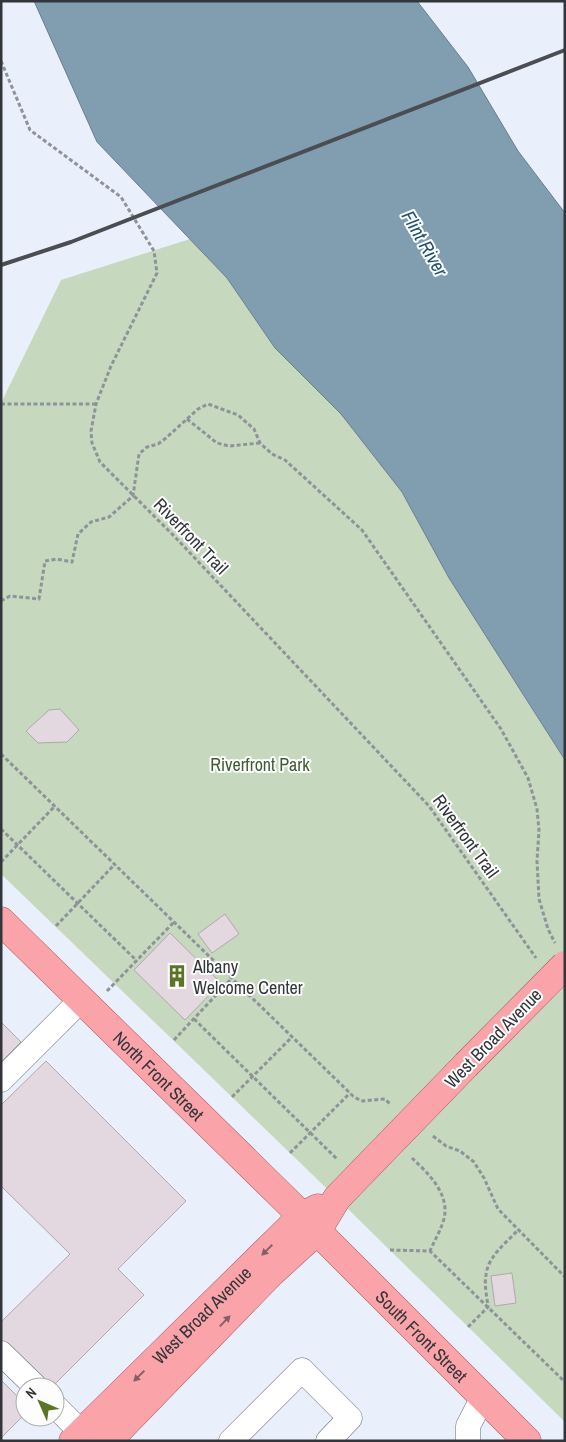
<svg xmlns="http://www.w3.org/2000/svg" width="566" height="1442" font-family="'Archivo Narrow',sans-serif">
<rect width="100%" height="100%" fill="#eaf0fb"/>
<polygon fill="#c6d8be" points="190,239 227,278 275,348 341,414 402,492 449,578 565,760 565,1422 350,1211 1,874 1,403 61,280"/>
<polygon fill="#819eb0" stroke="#697e8c" points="34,1 417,1 468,67 518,151 565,213 565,760 449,578 402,492 341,414 275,348 227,278 97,142"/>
<g fill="#e3d8e0" stroke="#b2a7af">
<polygon points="60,709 79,730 67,742 38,743 26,731 49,710"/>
<polygon points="225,914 239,934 212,953 198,934"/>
<polygon points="170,933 221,983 185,1020 134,970"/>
<polygon points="1,1022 21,1042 1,1062"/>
<polygon points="46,1061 186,1201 118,1269 144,1295 52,1387 41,1387 1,1347 1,1322 70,1254 1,1186 1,1105"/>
<polygon points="512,1273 516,1303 495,1306 491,1276"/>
<polygon points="1,1380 25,1404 25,1414 1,1438"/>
</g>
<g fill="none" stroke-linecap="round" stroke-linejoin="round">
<defs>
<g id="minor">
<polyline points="1,1080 82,999"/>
<polyline points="1,1353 36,1387"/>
<polyline points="55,1406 90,1441"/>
<polyline points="231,1441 302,1370 350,1418 328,1441"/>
<polyline points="468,1441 468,1426 483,1397"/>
</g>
<g id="major">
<path id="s1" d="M 1,921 L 302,1216 L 527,1441"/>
<path id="s2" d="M 73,1441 L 302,1216 L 318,1208"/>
<polyline points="108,1441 271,1273 317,1231 337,1198 466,1065"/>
</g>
</defs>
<use href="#minor" stroke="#686c76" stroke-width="25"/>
<use href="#major" stroke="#b1565e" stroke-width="29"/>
<g stroke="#8e939a" stroke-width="3" stroke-dasharray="4 2.5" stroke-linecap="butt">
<polyline points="1,61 30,130 121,197 154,251 157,273 111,366 96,404 91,431 92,443 100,462 174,536 429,806 536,958"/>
<polyline points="1,404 96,404"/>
<polyline points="187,419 217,443 229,446 260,443"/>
<polyline points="1,601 10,596 39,599 45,561 57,559 72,562 78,534 91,522 109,517 133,496 139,454 147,447 158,444 166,438 198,409 208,404 238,415 254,429 260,443 272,454 285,460 362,530 501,729 528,778 537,809 539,830 537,861 539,899 548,929 555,943"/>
<polyline points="1,754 353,1096 361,1101 385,1099 391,1105"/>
<polyline points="1,829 136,960"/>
<polyline points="1,862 55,806"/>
<polyline points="56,926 115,864"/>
<polyline points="107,991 174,922"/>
<polyline points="194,1019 337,1159"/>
<polyline points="174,1040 232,978"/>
<polyline points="232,1097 292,1037"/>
<polyline points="433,1136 446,1146 460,1151 474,1162 484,1178 498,1209 565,1277"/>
<polyline points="290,1153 350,1093"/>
<path d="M 412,1158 C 429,1174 452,1196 443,1222 C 440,1232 434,1241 430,1251"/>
<polyline points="390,1250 430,1251 565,1382"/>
<path d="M 468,1327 L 488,1307 C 487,1297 484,1285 486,1275 C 488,1256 506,1243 518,1230"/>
</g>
<use href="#minor" stroke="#fff" stroke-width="24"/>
<use href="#major" stroke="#faa4aa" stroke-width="28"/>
<polyline stroke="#4a4d52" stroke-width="4" points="1,265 71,242 565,50"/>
<defs>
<polyline id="major-bridge" points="466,1065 565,965"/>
</defs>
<use href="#major-bridge" stroke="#b1565e" stroke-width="29" stroke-linecap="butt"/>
<use href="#major-bridge" stroke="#faa4aa" stroke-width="28"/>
</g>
<defs><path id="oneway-solid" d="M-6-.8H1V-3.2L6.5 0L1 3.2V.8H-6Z" transform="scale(1.25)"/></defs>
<g fill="#826166">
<use href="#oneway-solid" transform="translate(267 1250) rotate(135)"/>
<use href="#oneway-solid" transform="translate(225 1321) rotate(-46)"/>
<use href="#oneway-solid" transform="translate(139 1376) rotate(136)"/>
</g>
<defs>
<symbol id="building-bare" viewBox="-9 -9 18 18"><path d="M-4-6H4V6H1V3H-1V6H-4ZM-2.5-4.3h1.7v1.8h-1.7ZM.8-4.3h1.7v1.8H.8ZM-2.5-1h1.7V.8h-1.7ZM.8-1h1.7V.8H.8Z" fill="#5c7426" stroke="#fdfdfd" stroke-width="2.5" paint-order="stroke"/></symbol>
</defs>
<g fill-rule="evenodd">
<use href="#building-bare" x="161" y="960" width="32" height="32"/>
</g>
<g text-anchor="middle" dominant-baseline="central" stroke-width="4" stroke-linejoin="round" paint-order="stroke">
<g font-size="18" fill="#323539" stroke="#fdfdfd">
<text transform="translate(191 536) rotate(46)">Riverfront Trail</text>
<text transform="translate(466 836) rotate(54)">Riverfront Trail</text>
<text transform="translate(493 1038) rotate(-46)">West Broad Avenue</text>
<text stroke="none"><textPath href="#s1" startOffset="221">North Front Street</textPath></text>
<text stroke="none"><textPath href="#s2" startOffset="180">West Broad Avenue</textPath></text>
<text stroke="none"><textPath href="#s1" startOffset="591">South Front Street</textPath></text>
</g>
<g font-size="18" fill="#415c33" stroke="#fdfdfd">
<text x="260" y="764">Riverfront Park</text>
</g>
<g font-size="18" fill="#323539" stroke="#fdfdfd" text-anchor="start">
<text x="193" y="966">Albany<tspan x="193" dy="21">Welcome Center</tspan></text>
</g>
<g font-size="19" font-style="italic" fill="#1d526e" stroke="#fdfdfd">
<text transform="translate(425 243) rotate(60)">Flint River</text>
</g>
</g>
<rect width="566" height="1442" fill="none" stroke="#323539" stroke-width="5"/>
<g transform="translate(40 1402) rotate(315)"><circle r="24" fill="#fdfdfd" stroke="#acadaf"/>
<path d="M0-4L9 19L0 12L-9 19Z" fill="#5c7426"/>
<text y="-8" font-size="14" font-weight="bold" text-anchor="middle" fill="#323539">N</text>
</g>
</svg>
